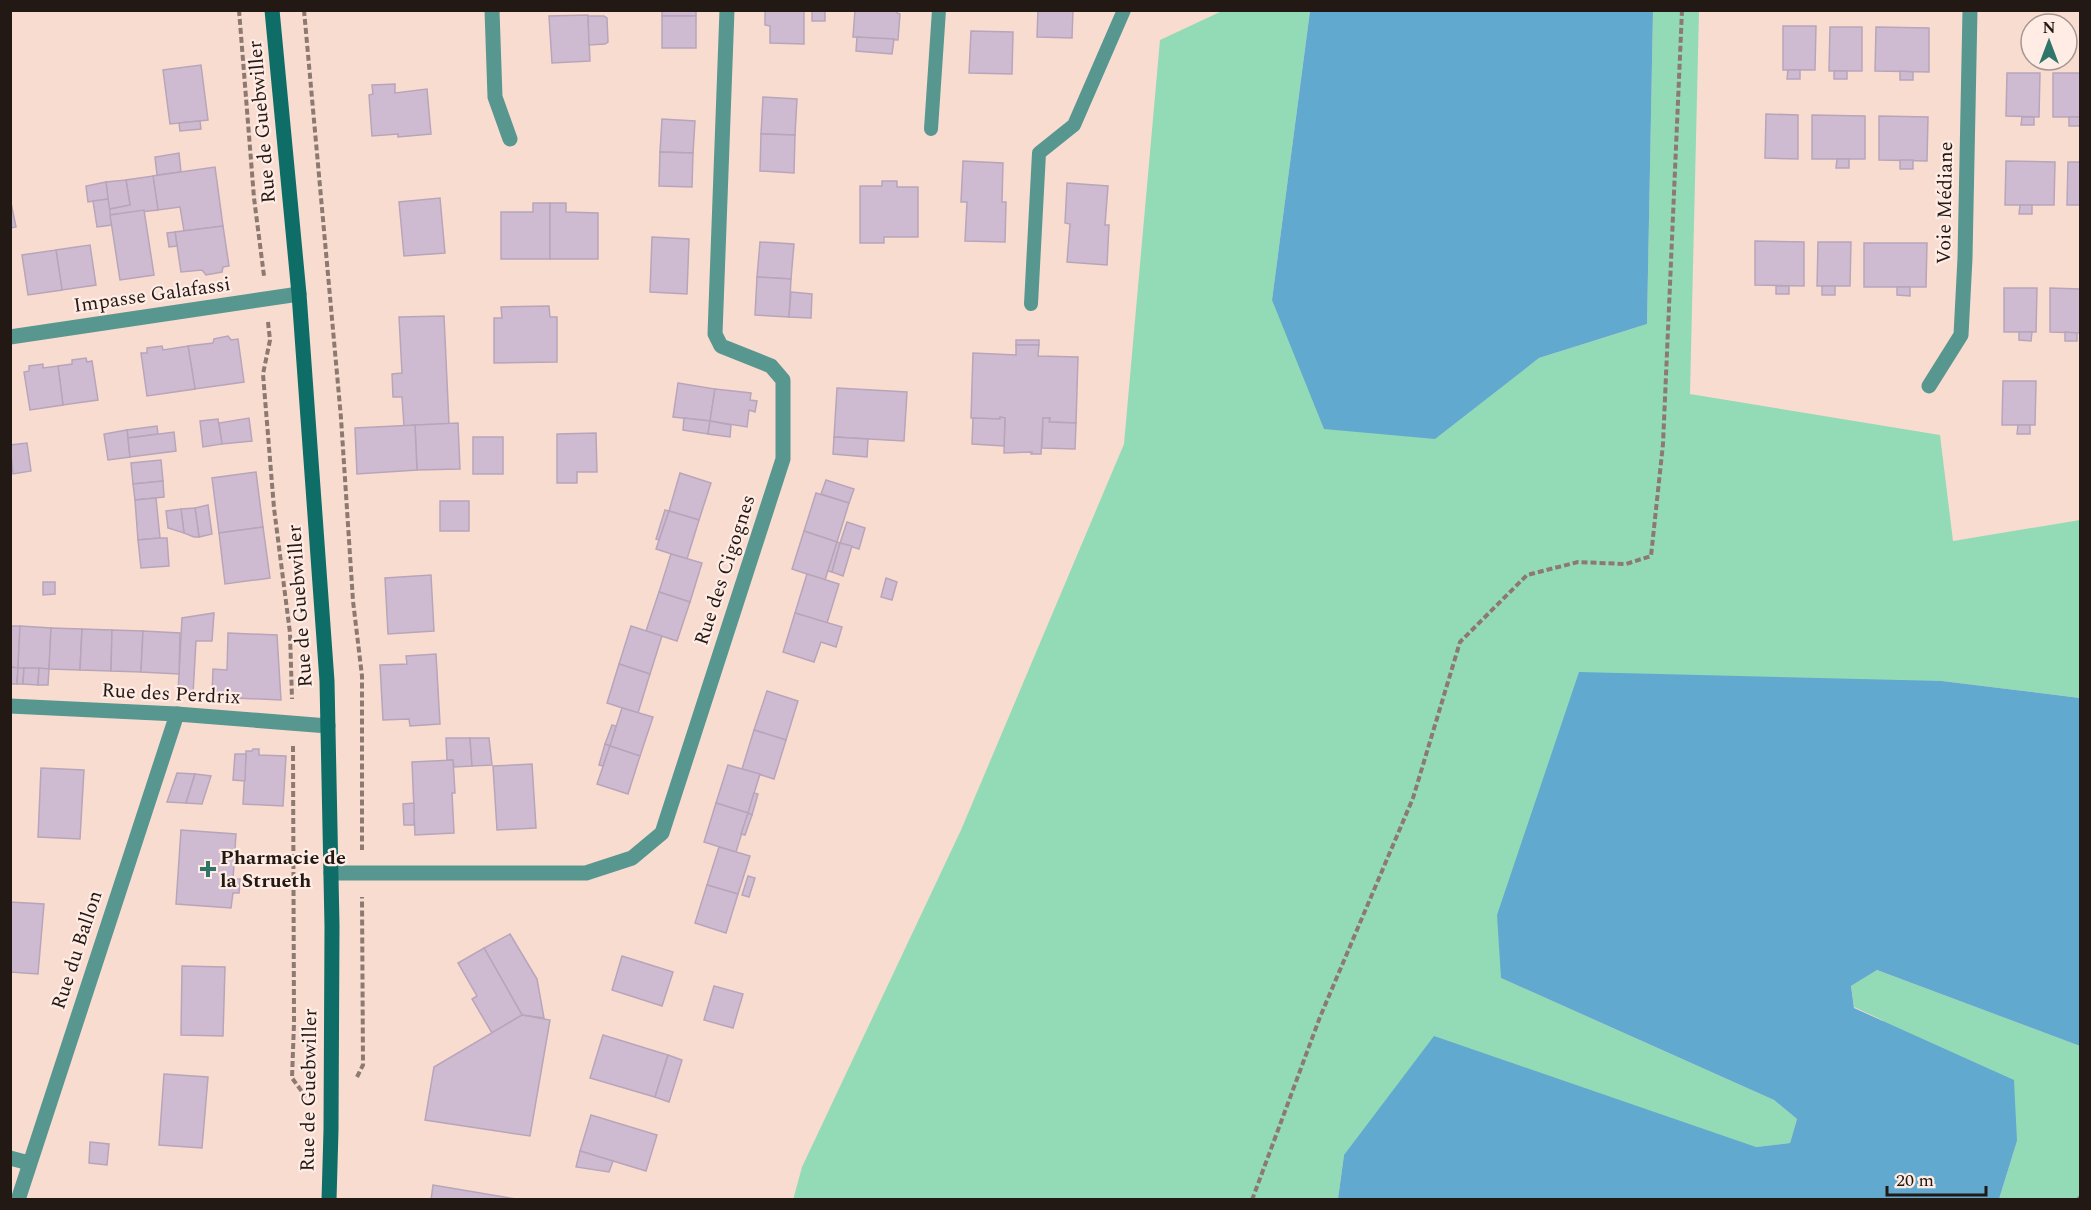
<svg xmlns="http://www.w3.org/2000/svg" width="2091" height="1210" font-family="Spectral,serif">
<rect width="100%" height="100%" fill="#f9dcd0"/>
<g fill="#93dbb6">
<polygon points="1222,11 1310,11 1272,300 1434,439 1539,358 1647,324 1653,11 1699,11 1690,394 1940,435 1953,541 2080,520 2080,698 1942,681 1501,978 1774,1100 1797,1119 1790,1143 1756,1147 1344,1155 1338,1199 793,1200 802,1167 961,830 1124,444 1160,40"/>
<polygon points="1877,970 2080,1046 2080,1199 1999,1199 2017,1141 1882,1020 1854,1007 1851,986"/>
</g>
<g fill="#62a9cf">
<polygon points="1310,11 1653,11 1647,324 1539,358 1435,439 1324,429 1272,300"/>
<polygon points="1579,672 1942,681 2080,698 2080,1046 1877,970 1851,986 1854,1008 2014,1080 2017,1141 1999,1199 1338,1199 1344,1155 1434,1036 1756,1147 1790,1143 1797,1119 1774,1100 1501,978 1497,915"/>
</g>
<g fill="#cfbbd1" stroke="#b8a5ba" stroke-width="1.5">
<rect x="662" y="10" width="34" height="6"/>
<polygon points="765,10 804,10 804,44 770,43 770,26 765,25"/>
<rect x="812" y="10" width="13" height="11"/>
<polygon points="855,10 898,10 897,13 900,14 898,40 853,37"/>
<polygon points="1038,10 1073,10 1072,38 1037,37"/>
<polygon points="588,15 590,61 552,63 549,16"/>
<polygon points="588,16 604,16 607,18 608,42 605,44 589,45"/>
<rect x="662" y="16" width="34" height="32"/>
<polygon points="1783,26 1816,26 1815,70 1783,70"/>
<polygon points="1830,27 1862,27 1862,71 1829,71"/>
<polygon points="1876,27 1929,28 1929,72 1875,71"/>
<polygon points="971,31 1013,32 1012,74 969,73"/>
<polygon points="857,37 894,39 892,54 856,51"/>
<polygon points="201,65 208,120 170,124 163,70"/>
<polygon points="1788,70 1800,70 1800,79 1787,79"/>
<rect x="1834" y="71" width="13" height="8"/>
<polygon points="1900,71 1913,72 1913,80 1900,80"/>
<polygon points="2007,73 2040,73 2039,117 2006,116"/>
<rect x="2053" y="73" width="27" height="44"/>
<polygon points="395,84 395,93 427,89 431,134 398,137 398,134 372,136 369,95 373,94 372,85"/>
<polygon points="763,97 797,99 795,135 761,134"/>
<polygon points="1766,114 1798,115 1798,159 1765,158"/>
<polygon points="1812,115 1865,116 1865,159 1812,159"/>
<polygon points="1879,116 1928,117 1927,161 1879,160"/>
<polygon points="2022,117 2034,117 2034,125 2021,125"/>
<rect x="2069" y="117" width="11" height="9"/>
<polygon points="662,119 695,121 693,153 660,152"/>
<polygon points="200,121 201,129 180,131 179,123"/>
<polygon points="761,134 795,135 794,173 760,171"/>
<polygon points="660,152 693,153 692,187 659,186"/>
<polygon points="179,153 181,172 157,175 155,157"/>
<polygon points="1837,159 1849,159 1849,168 1836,168"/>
<rect x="1900" y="160" width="13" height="9"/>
<polygon points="963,161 1003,163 1002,202 1006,202 1005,242 965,241 967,202 961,202"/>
<polygon points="2006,161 2055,162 2054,205 2005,205"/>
<polygon points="2068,162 2080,162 2080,205 2067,205"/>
<polygon points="215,167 223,226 184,231 180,207 158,210 153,176"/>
<polygon points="153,176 158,210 110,215 109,209 130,205 126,180"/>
<polygon points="126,180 130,205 109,209 106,182"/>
<polygon points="882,181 897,181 897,187 918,187 918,237 884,237 884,243 860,243 860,186 882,186"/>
<polygon points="106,182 108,199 88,202 86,186"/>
<polygon points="1067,183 1108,186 1105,225 1109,225 1107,265 1067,262 1070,224 1065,223"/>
<polygon points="10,198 16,227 10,228"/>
<polygon points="440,198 445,253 404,256 399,202"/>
<polygon points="108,199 112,225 97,227 93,201"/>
<polygon points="533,203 550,203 550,259 501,259 501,212 533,212"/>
<polygon points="550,203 566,203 566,212 598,213 598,259 550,259"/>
<polygon points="2020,205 2032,205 2032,214 2019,214"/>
<polygon points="144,210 154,275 120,280 110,215"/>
<polygon points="223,226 229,266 223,267 222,272 206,275 202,270 181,272 175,232"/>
<polygon points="175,232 177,246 169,247 167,233"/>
<polygon points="652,237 689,239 687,294 650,292"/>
<polygon points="1755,241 1804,242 1804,286 1755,285"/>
<polygon points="760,242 794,244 791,279 757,277"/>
<polygon points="1818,242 1851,242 1850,286 1817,286"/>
<polygon points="1864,243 1927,243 1926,287 1864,287"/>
<polygon points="90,245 96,285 62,290 56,250"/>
<polygon points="56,250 62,290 28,295 22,255"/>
<polygon points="757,277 791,279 789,317 755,315"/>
<rect x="1776" y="286" width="13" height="8"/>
<rect x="1822" y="286" width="13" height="9"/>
<polygon points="1897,287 1910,287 1910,296 1897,295"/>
<polygon points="2004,288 2037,288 2036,332 2004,332"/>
<polygon points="2050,288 2080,289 2080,333 2050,332"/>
<polygon points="791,292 812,294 811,318 789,317"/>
<polygon points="549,306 550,317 557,317 557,362 494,363 494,318 502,318 501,307"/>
<polygon points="444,316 449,424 404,426 402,397 393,397 392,374 402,373 399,317"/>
<polygon points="2019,332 2032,332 2031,341 2019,340"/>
<polygon points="2065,332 2077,333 2077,341 2065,341"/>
<polygon points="228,336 231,340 238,339 244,382 195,389 188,346 213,343 214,339"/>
<rect x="1016" y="340" width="23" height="5"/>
<polygon points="1016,345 1039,345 1038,356 1078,357 1076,423 1049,422 1050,418 1043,418 1041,454 1031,454 1032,452 1004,453 1005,418 1000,417 1000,419 971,418 973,353 1016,355"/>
<polygon points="162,346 163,350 188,346 195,389 147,396 141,353 147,353 147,348"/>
<polygon points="86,358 87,362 92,361 98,400 63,405 58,366 72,364 72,360"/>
<polygon points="43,364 43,368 58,366 63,405 30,410 24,372 29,371 29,366"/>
<polygon points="2003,381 2036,381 2035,425 2002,425"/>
<polygon points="678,383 715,389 710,421 673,417"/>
<polygon points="837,388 907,392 904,441 834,437"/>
<polygon points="715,389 751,393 750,400 757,401 755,412 749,410 747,427 710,421"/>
<polygon points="1000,417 1005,418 1004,446 972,444 973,418 1000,419"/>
<polygon points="249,418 252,441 222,444 219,423"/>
<polygon points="684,418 710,421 708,434 683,430"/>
<polygon points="1043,418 1050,418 1049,422 1076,423 1075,449 1042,448"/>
<polygon points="218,419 222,444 203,447 200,421"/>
<polygon points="710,421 731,425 730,437 708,434"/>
<polygon points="458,423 460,469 417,470 415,425"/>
<polygon points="415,425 417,470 357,474 355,428"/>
<polygon points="2018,425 2030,425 2030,434 2017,434"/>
<polygon points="157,426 158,434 128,438 127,430"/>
<polygon points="127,430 130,457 108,460 104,434"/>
<polygon points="174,432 176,451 130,457 128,438"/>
<polygon points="596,433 597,472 577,472 577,483 557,483 557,434"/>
<rect x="473" y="437" width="30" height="37"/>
<polygon points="834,437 868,439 867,457 833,454"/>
<polygon points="27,443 31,471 13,474 10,445"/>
<polygon points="161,460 163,481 133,484 131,463"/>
<polygon points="256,472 263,527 219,533 212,478"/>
<polygon points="680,473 711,483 699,520 669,511"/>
<polygon points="826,480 854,489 849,503 821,494"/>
<polygon points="163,481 164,497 135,500 133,484"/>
<polygon points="816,493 849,503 837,542 804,531"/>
<polygon points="156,498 160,538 138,540 135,500"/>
<rect x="440" y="501" width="29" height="30"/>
<polygon points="208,505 212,534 199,537 195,508"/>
<polygon points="195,508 199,537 194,537 184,533 181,509"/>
<polygon points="181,509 184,533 168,528 166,511"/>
<polygon points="665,510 669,511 659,540 656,539"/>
<polygon points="669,511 699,520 687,559 656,549"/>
<polygon points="847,522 865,528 859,549 840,543"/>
<polygon points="263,527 270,578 225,584 219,533"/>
<polygon points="804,531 837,542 825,580 792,569"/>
<polygon points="160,538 167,538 169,566 141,568 138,540"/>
<polygon points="837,542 840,543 832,572 828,571"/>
<polygon points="840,543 852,546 843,576 832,572"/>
<polygon points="671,554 702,563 690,602 659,592"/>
<polygon points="807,574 839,584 827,623 795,613"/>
<polygon points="431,575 434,631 388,634 385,578"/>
<polygon points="886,578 897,582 892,600 881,597"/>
<polygon points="43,582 55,582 55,594 43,595"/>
<polygon points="659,592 690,602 677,641 646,631"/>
<polygon points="214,613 212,641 196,641 193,694 178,693 182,618"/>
<polygon points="795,613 842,627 836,647 821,642 814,662 783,652"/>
<polygon points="10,626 20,626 18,668 10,667"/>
<polygon points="20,626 51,628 49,669 18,668"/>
<polygon points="631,626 662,636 650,674 619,664"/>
<polygon points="51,628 82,629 80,670 49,669"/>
<polygon points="82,629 112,630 111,671 80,670"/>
<polygon points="112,630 143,631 141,672 111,671"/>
<polygon points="143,631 180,633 179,674 141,672"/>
<polygon points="228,633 277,635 281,700 212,697 213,669 227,670"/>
<polygon points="436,654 440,724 410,726 409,719 383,720 380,665 407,664 406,656"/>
<polygon points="619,664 650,674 638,713 607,703"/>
<polygon points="10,667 18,668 17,684 10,684"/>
<polygon points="18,668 24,668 23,684 17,684"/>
<polygon points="24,668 39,668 38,685 23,684"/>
<polygon points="39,668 49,669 48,685 38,685"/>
<polygon points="767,691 798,701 786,740 754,730"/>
<polygon points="622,708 653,717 640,756 610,746"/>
<polygon points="612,725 616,726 610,746 605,744"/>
<polygon points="754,730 786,740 774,779 742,769"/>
<polygon points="446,738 470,738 472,766 454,767 453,760 447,760"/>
<polygon points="470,738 489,738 492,765 472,766"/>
<polygon points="605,744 610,746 603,766 599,765"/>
<polygon points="610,746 640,756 628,794 597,784"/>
<polygon points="253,749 259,749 259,755 286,756 283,806 243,804 246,751 252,751"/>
<polygon points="235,754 246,754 245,781 233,780"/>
<polygon points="453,760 455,793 452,793 454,833 415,835 412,762"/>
<polygon points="532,764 536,828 497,830 493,766"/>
<polygon points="728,765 760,774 748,813 716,803"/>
<polygon points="41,768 84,770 80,839 38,837"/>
<polygon points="177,773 195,774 186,803 167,802"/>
<polygon points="195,774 211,776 202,804 186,803"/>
<polygon points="754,793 758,794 752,815 748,813"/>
<polygon points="414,803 414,825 404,825 403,804"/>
<polygon points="716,803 748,813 736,852 704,842"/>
<polygon points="748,813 752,815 745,835 741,834"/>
<polygon points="181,830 236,834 233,879 240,879 239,893 233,893 231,908 176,904"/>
<polygon points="719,847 750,856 738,894 707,885"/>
<polygon points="748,876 755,878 749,897 742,895"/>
<polygon points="707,885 738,894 726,933 695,923"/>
<polygon points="10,902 44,904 38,974 10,972"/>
<polygon points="510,934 537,979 544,1018 522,1015 484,948"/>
<polygon points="484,948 522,1015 492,1033 472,999 477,996 458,963"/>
<polygon points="622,956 673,972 662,1006 612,990"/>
<polygon points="182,966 225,967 223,1036 181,1035"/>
<polygon points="714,986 743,994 733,1028 704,1020"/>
<polygon points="522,1015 550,1020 530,1136 425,1120 434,1067"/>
<polygon points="603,1035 668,1055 655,1097 590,1078"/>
<polygon points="668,1055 682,1060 669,1102 655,1097"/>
<polygon points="164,1074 208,1077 202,1148 159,1145"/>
<polygon points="591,1115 657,1135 646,1171 580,1151"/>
<polygon points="90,1142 109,1144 107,1165 89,1163"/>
<polygon points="580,1151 613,1161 609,1172 576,1167"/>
<polygon points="433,1185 522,1200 431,1200"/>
</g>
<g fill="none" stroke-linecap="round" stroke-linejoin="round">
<g stroke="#8c7971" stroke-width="4" stroke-dasharray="6 3" stroke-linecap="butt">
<polyline points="239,10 254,198 264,276"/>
<polyline points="304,10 341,418 353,601 362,676 362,850"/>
<polyline points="268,322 270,340 263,374 274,508 290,633 292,699"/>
<polyline points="293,746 294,1023 292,1078 306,1097"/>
<polyline points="357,1077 363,1065 362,897"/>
<polyline points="1252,1200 1320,1017 1413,798 1460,642 1527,575 1578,562 1626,564 1651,556 1663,444 1682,10"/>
<polyline points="2078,1200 2080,1197"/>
</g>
<g stroke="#579790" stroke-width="14">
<polyline points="931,129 939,10"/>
<polyline points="1031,304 1039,153 1074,125 1124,10"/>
</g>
<g stroke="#579790" stroke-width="15">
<polyline points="492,10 495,97 510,139"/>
<polyline points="10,337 299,294"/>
<polyline points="1929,386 1961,335 1965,258 1970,10"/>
<polyline points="10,706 177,714 328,726"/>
<polyline points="331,873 586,873 632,858 662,833 783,459 783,380 771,366 721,346 715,334 727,10"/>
<polyline points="10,1158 29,1163"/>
<polyline points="18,1200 177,714"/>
</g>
<polyline stroke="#0e6e67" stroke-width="15" points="272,10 299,294 327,681 332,926 331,1130 329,1200"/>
</g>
<path fill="#2f756a" stroke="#feece5" stroke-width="2" d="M205 860h6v6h6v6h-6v6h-6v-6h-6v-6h6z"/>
<g text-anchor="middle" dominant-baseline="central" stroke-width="4.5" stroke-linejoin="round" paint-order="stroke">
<g font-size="20" fill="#221814" stroke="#feece5">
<text transform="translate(262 122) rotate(-95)">Rue de Guebwiller</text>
<text transform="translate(1945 203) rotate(-89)">Voie Médiane</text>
<text transform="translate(152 295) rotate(-8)">Impasse Galafassi</text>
<text transform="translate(725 570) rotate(-72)">Rue des Cigognes</text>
<text transform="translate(300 606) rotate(-94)">Rue de Guebwiller</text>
<text transform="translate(171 694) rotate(3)">Rue des Perdrix</text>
<text transform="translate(77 950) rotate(-72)">Rue du Ballon</text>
<text transform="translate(309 1090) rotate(-89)">Rue de Guebwiller</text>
</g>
<g font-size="20" font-weight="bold" fill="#221814" stroke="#feece5" text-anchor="start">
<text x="220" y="858">Pharmacie de<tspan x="220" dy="23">la Strueth</tspan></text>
</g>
</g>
<rect width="2091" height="1210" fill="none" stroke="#221814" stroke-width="24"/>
<g transform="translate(2049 42)"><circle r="28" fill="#feece5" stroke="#a69791" stroke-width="1.5"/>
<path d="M0-4.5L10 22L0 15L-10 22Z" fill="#2f756a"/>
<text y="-9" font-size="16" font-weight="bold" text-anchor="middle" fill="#221814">N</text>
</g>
<path d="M1887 1186v9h99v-9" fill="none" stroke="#221814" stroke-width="3"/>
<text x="1896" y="1186" font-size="18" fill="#221814" stroke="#feece5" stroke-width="4.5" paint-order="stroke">20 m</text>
</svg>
